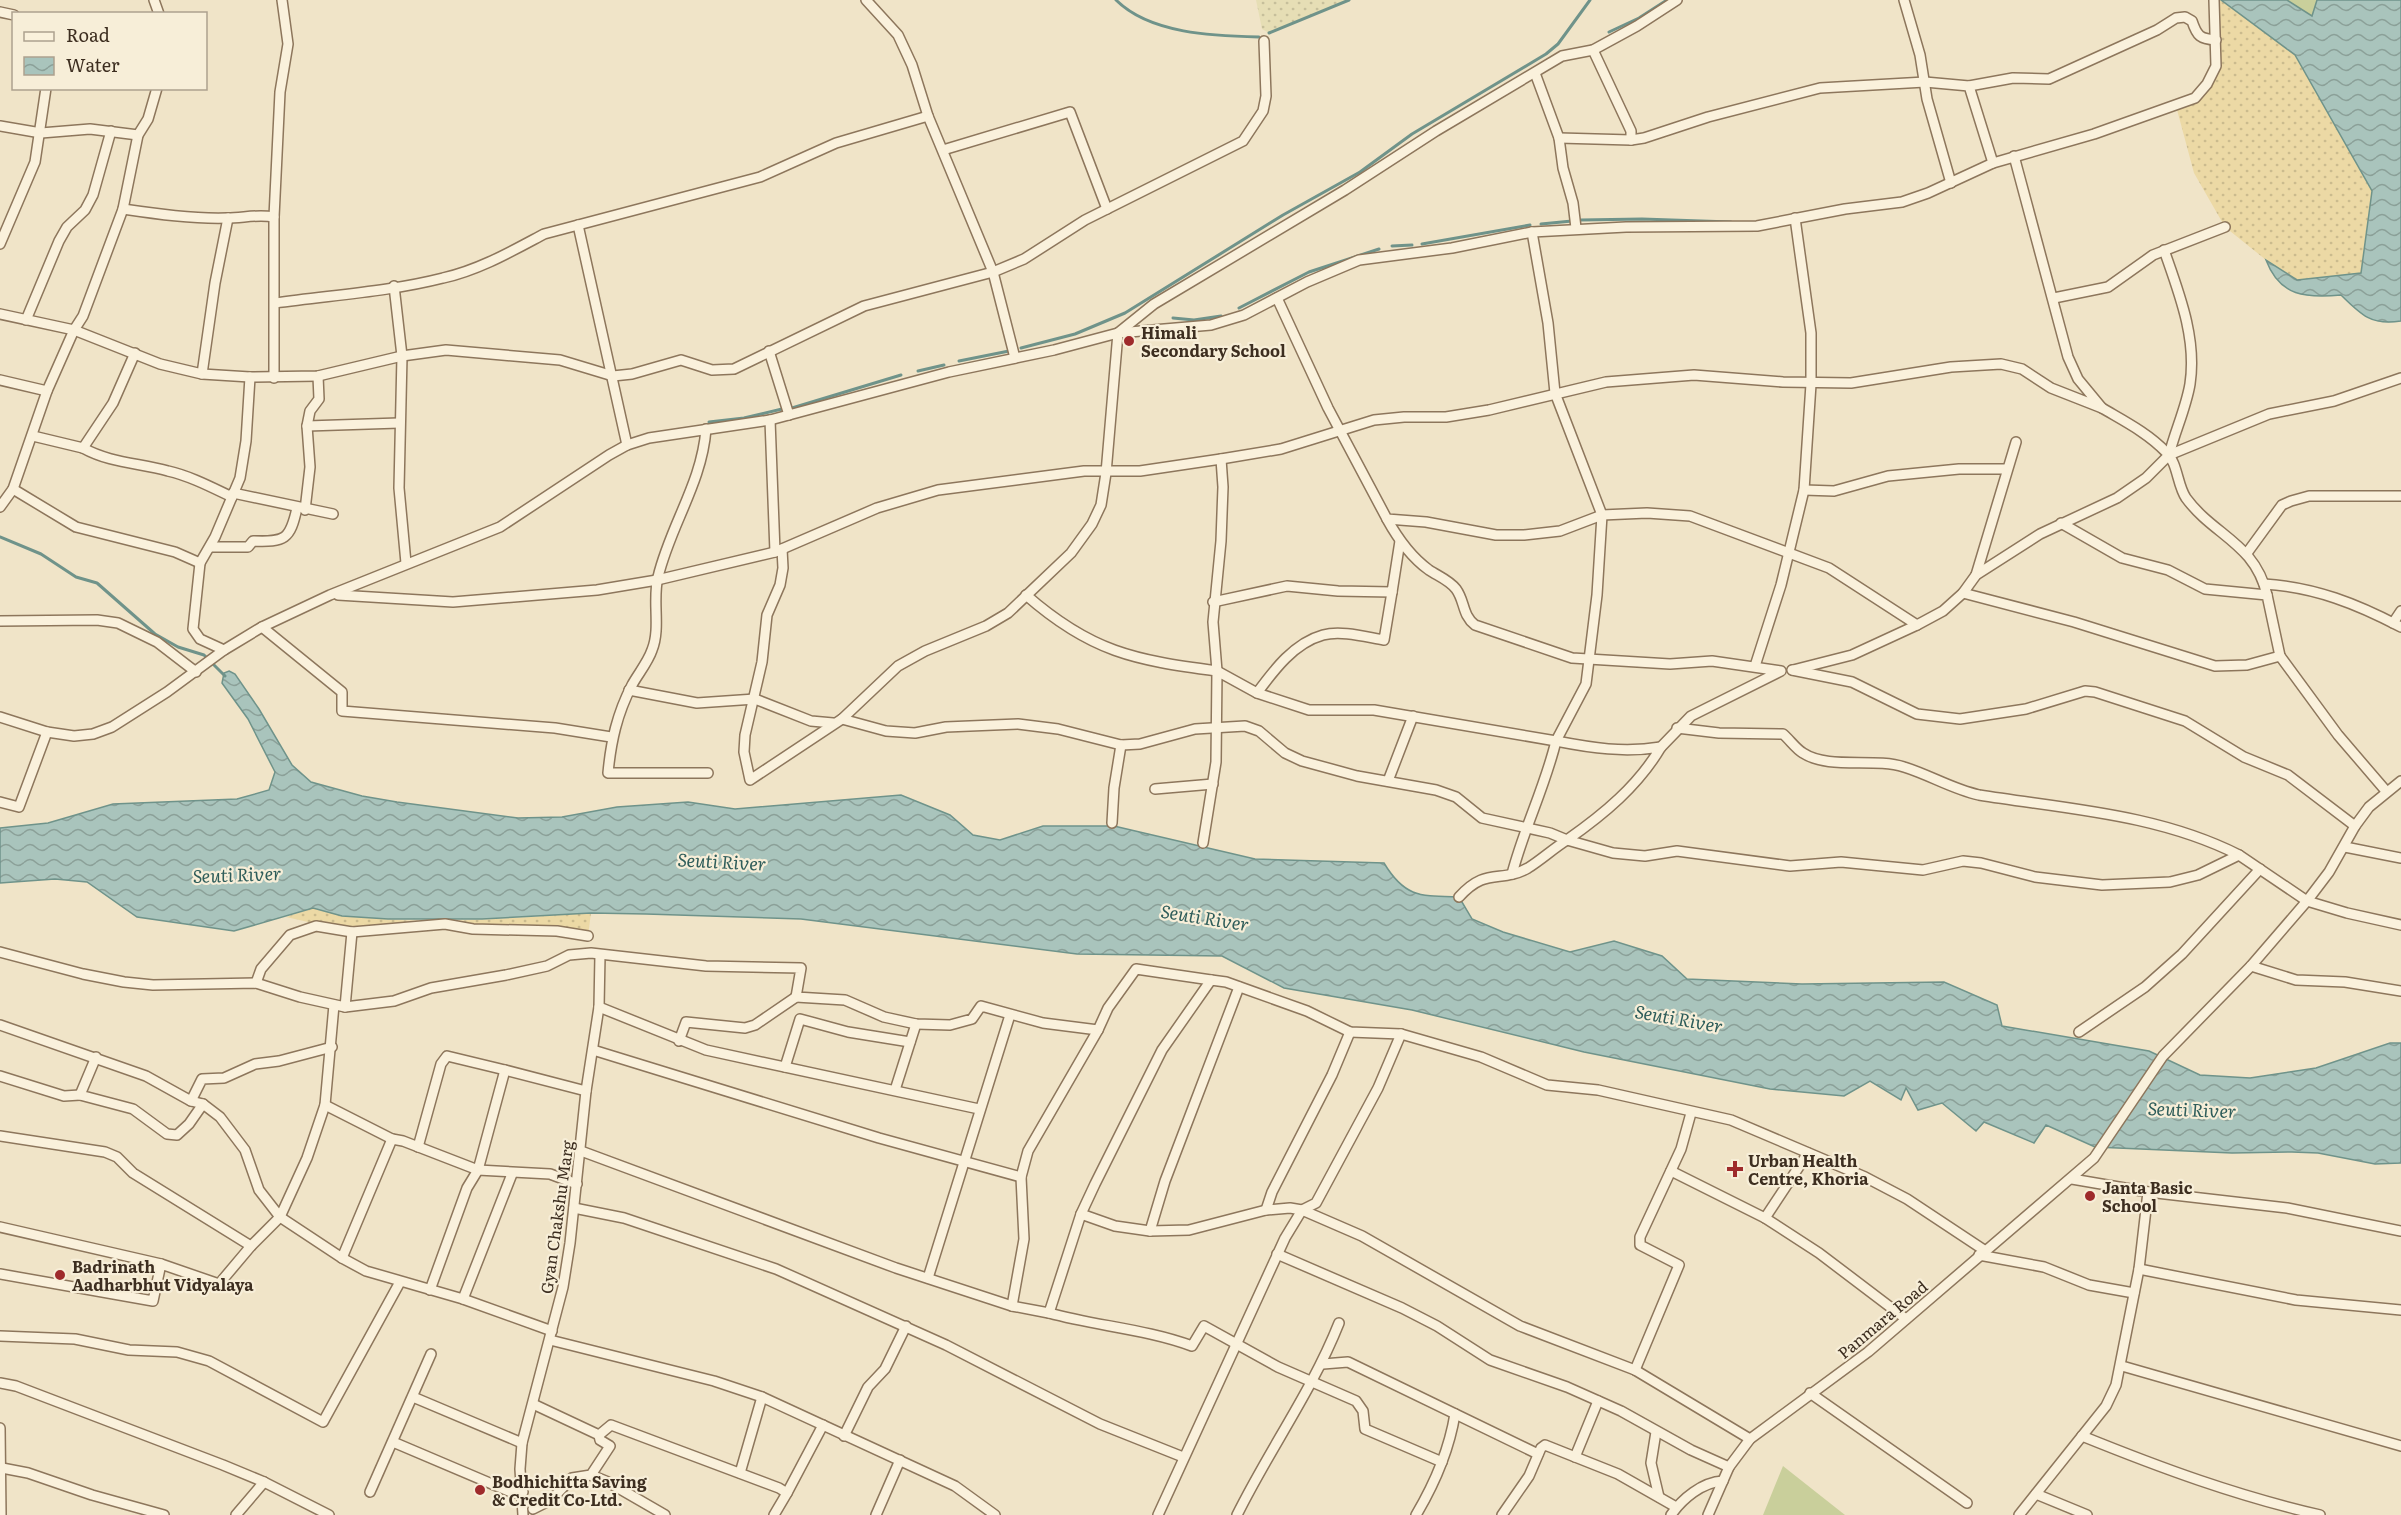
<svg xmlns="http://www.w3.org/2000/svg" width="2401" height="1515" font-family="Literata,serif">
<defs>
<pattern id="farmland-dots" width="8" height="8" patternUnits="userSpaceOnUse" patternTransform="scale(1.5)"><rect width="8" height="8" fill="#e6deb5"/><path d="M2 2h.1M6 6h.1" fill="none" stroke="#c6bf9b" stroke-width="1.8" stroke-linecap="round"/></pattern>
<pattern id="sand-dots" width="8" height="8" patternUnits="userSpaceOnUse" patternTransform="scale(1.5)"><rect width="8" height="8" fill="#ecd9a5"/><path d="M2 2h.1M6 6h.1" fill="none" stroke="#cbbb8e" stroke-width="1.8" stroke-linecap="round"/></pattern>
<pattern id="water-waves" width="16" height="10" patternUnits="userSpaceOnUse" patternTransform="scale(1.5)"><rect width="16" height="10" fill="#a9c4bc"/><path d="M0 5q4-4 8 0t8 0" fill="none" stroke="#8ba098"/></pattern>
</defs>
<rect width="100%" height="100%" fill="#f0e4c8"/>
<polygon fill="url(#farmland-dots)" points="1256,0 1347,0 1269,33 1262,29"/>
<g fill="#c9cf9b">
<polygon points="2287,0 2317,0 2313,17"/>
<polygon points="1783,1466 1845,1515 1763,1515"/>
</g>
<g fill="url(#sand-dots)">
<path d="M 2214,0 L 2221,0 L 2295,55 L 2372,191 L 2361,273 L 2296,280 L 2266,260 L 2225,227 L 2194,173 L 2176,106 C 2225,85 2214,45 2214,0 Z"/>
<path d="M 313,908 C 398,930 504,918 591,913 L 588,936 L 445,924 L 352,932 L 286,917 Z"/>
</g>
<g fill="url(#water-waves)" stroke="#6f938a" stroke-width="1.5">
<path d="M 2221,0 L 2287,0 L 2312,16 L 2317,0 L 2401,0 L 2401,321 C 2372,326 2361,315 2341,295 C 2306,298 2280,297 2266,260 L 2297,280 L 2361,273 L 2372,191 L 2295,55 Z"/>
<path d="M 229,671 L 235,674 L 259,709 L 292,765 L 311,782 L 362,796 L 397,802 L 518,818 L 562,817 L 617,807 L 688,802 L 735,809 L 901,795 L 950,815 L 973,835 L 1000,840 L 1043,826 L 1114,826 L 1255,859 L 1384,863 C 1405,898 1421,896 1459,897 L 1472,919 L 1503,932 L 1570,952 L 1614,941 L 1662,956 L 1687,979 L 1802,984 L 1944,982 L 1997,1005 L 2002,1026 L 2149,1051 L 2200,1075 L 2250,1078 L 2316,1068 L 2390,1043 L 2401,1043 L 2401,1163 L 2375,1164 L 2318,1153 L 2292,1152 L 2232,1153 L 2095,1147 L 2046,1125 L 2034,1143 L 1984,1122 L 1976,1131 L 1942,1103 L 1918,1110 L 1906,1088 L 1901,1100 L 1870,1081 L 1844,1096 L 1770,1089 L 1584,1052 L 1412,1010 L 1284,988 L 1222,956 L 1077,954 L 801,919 L 646,914 L 591,913 L 482,919 L 388,919 L 342,916 L 313,908 L 234,931 L 137,917 L 87,882 L 55,879 L 0,883 L 0,828 L 48,823 L 113,804 L 237,799 L 269,790 L 275,772 L 248,719 L 222,683 L 224,673 Z"/>
</g>
<g fill="none" stroke-linecap="round" stroke-linejoin="round">
<g stroke="#6f938a" stroke-width="3">
<path d="M 1116,0 C 1150,34 1214,36 1259,37"/>
<polyline points="1609,32 1639,18 1667,0"/>
<polyline points="1269,33 1349,0"/>
<polyline points="1581,220 1642,219 1731,222"/>
<polyline points="1541,224 1572,221"/>
<polyline points="1422,244 1530,225"/>
<polyline points="1392,246 1412,245"/>
<polyline points="1239,308 1309,272 1379,249"/>
<polyline points="1173,318 1194,320 1221,316"/>
<polyline points="1021,348 1075,334 1125,313 1283,215 1360,172 1412,134 1546,54 1558,44 1590,0"/>
<polyline points="959,361 1009,351"/>
<polyline points="918,371 944,365"/>
<polyline points="792,408 901,375"/>
<polyline points="709,422 744,418 782,409"/>
<polyline points="0,537 41,554 76,577 97,583 155,634 178,647 204,655 225,676"/>
</g>
<defs>
<g id="minor">
<polyline points="154,0 159,14"/>
<polyline points="866,0 898,35 912,65 928,116 993,272 1015,358"/>
<polyline points="1904,0 1920,55 1927,99 1951,183"/>
<polyline points="0,12 14,15"/>
<polyline points="1593,50 1631,131 1631,140"/>
<polyline points="1535,73 1559,138 1563,168 1573,203 1576,228"/>
<path d="M 1969,86 L 2013,78 L 2049,79 L 2157,30 L 2176,18 L 2185,17 L 2192,21 C 2197,36 2200,39 2216,40"/>
<polyline points="157,88 148,119 138,135 123,209 83,316 74,330 160,364 202,374 250,377 318,376 402,356 446,350 560,360 613,376 632,374 681,360 712,370 734,369 864,306 993,272 1024,259 1085,220 1243,141 1263,111 1266,96 1264,41"/>
<polyline points="0,126 41,133 90,129 138,135"/>
<polyline points="1559,138 1631,140 1644,138 1708,117 1820,88 1925,82 1969,86 1993,163"/>
<polyline points="943,150 1070,112 1107,209"/>
<path d="M 123,209 C 157,214 193,219 227,218 C 243,218 257,214 274,217"/>
<polyline points="578,225 627,445"/>
<path d="M 1532,232 L 1548,323 L 1555,393 L 1602,515 L 1597,595 L 1586,684 L 1556,741 C 1592,748 1624,753 1661,747 C 1638,786 1604,814 1567,840 L 1613,853 L 1645,856 L 1677,851 L 1790,866 L 1841,862 L 1923,870 L 1963,861 L 1981,863 L 2035,877 L 2102,885 L 2170,882 L 2198,875 L 2239,855 L 2307,901 L 2347,913 L 2401,925"/>
<polyline points="0,244 35,162 46,88"/>
<path d="M 2164,250 C 2179,293 2197,338 2190,384 C 2186,408 2175,431 2169,455"/>
<polyline points="394,286 402,356 399,488 406,563"/>
<polyline points="1277,298 1328,408 1387,519 1426,522 1496,535 1524,535 1560,531 1602,515 1647,513 1690,516 1829,568 1917,625 1943,611 1963,593 1976,575 2040,534 2117,498 2146,478 2169,455 2269,414 2334,401 2401,378"/>
<polyline points="2054,298 2108,287 2153,255 2225,227"/>
<path d="M 275,303 C 331,295 388,292 443,278 C 479,270 512,251 544,234 L 760,177 L 836,143 L 928,116"/>
<polyline points="0,314 74,330 47,391 13,489 0,507"/>
<polyline points="26,320 59,241 67,227 85,210 93,195 111,131"/>
<polyline points="769,351 789,415"/>
<path d="M 135,353 L 113,403 L 83,448 C 110,463 139,463 168,471 C 190,476 211,487 232,497"/>
<polyline points="202,374 215,283 228,218"/>
<polyline points="274,378 274,217 280,92 288,44 282,0"/>
<polyline points="0,380 47,391"/>
<path d="M 2102,408 C 2124,421 2148,433 2166,452 C 2178,463 2177,485 2186,498 C 2214,536 2255,543 2267,595"/>
<polyline points="770,420 775,552"/>
<polyline points="307,426 399,423"/>
<path d="M 706,429 C 702,483 670,526 658,577 C 652,600 661,628 652,650 C 648,662 638,674 632,685 C 617,714 611,741 608,773 L 708,773"/>
<polyline points="33,436 83,448"/>
<polyline points="13,489 76,527 175,552 200,563"/>
<polyline points="1804,490 1834,491 1888,476 1959,469 2007,469"/>
<polyline points="233,493 333,514"/>
<polyline points="305,510 310,467 307,426 310,411 319,399 318,376"/>
<path d="M 1387,519 C 1398,539 1411,557 1429,570 C 1438,576 1449,580 1456,589 C 1465,601 1462,615 1475,625 L 1572,658 L 1670,664 L 1712,661 L 1781,671 L 1691,716 L 1661,747"/>
<polyline points="2061,523 2122,558 2168,570 2205,589 2267,595 2280,656"/>
<path d="M 211,547 L 248,547 L 253,541 C 285,542 290,540 297,508"/>
<polyline points="782,549 783,568 780,585 767,615 762,662 745,735 744,752 750,780 842,719 898,666 925,651 986,626 1008,613 1071,553 1092,524 1101,505 1106,473 1118,333 1154,304 1345,190 1436,131 1562,56 1593,50 1637,26 1677,0"/>
<polyline points="2247,553 2282,505 2291,501 2309,496 2401,496"/>
<polyline points="1976,575 2016,442"/>
<path d="M 2264,584 C 2315,587 2357,604 2401,627"/>
<polyline points="1963,593 2074,622 2215,666 2247,665 2280,656 2338,735 2386,791"/>
<polyline points="338,595 453,602 597,590 657,580 775,552 877,508 938,490 1084,471 1140,471 1221,459 1281,449 1374,420 1404,417 1446,417 1489,410 1606,382 1694,375 1783,382 1851,383 1951,367 2001,364 2022,369 2051,388 2102,408 2078,379 2068,357 2014,156"/>
<path d="M 1026,595 C 1091,652 1134,660 1217,671 L 1213,622 L 1221,541 L 1223,487 L 1221,459"/>
<polyline points="1213,602 1287,586 1338,591 1392,592 1400,541"/>
<polyline points="0,621 97,620 118,623 157,642 196,672"/>
<polyline points="2393,623 2401,611"/>
<polyline points="262,627 342,692 342,711 555,728 611,737"/>
<polyline points="224,650 200,639 193,629 200,563 215,537 240,478 246,441 250,377"/>
<polyline points="1755,666 1781,585 1804,490 1811,384 1811,333 1795,218"/>
<polyline points="1792,670 1852,682 1917,714 1960,719 2026,709 2085,691 2095,692 2185,721 2244,757 2288,775 2355,826"/>
<polyline points="1793,670 1852,655 1917,625"/>
<polyline points="629,690 697,703 755,699 811,721 833,723"/>
<path d="M 1257,693 C 1274,670 1294,643 1323,635 C 1341,630 1366,637 1384,640 L 1392,592"/>
<polyline points="0,717 47,732 74,736 93,734 112,727 167,692 224,650 262,627 330,595 500,527 609,455 627,445 649,438 770,420 949,372 1054,350 1118,333 1211,325 1244,315 1307,282 1359,260 1452,248 1532,232 1626,227 1757,226 1845,209 1902,202 1928,193 1993,163 2094,134 2195,98 2207,84 2216,66 2214,0"/>
<path d="M 842,719 L 886,731 L 915,733 L 946,727 L 1018,724 L 1058,729 L 1121,745 L 1140,744 L 1195,729 L 1245,726 L 1259,731 L 1285,753 L 1302,761 L 1357,776 L 1436,790 L 1456,797 L 1482,818 L 1550,833 L 1567,840 C 1554,848 1541,860 1528,868 C 1500,884 1487,866 1459,897"/>
<path d="M 1677,728 L 1719,733 L 1783,734 C 1790,740 1796,749 1803,753 C 1829,770 1874,757 1904,767 C 1930,775 1952,789 1979,795 C 2067,809 2158,814 2239,855"/>
<polyline points="1388,781 1413,716"/>
<polyline points="1155,789 1213,784"/>
<polyline points="0,802 19,807 47,732"/>
<polyline points="1112,823 1114,788 1121,745"/>
<path d="M 1203,843 L 1216,762 L 1217,671 L 1257,693 L 1309,710 L 1374,710 L 1556,741 C 1545,787 1524,828 1512,874"/>
<polyline points="2345,847 2401,858"/>
<polyline points="0,952 83,974 124,982 153,985 256,983 300,997 345,1007 394,1001 431,988 506,975 547,966 569,955 591,953 706,966 801,968 796,997 845,1000 884,1017 916,1024 950,1025 972,1019 981,1006 1043,1023 1098,1030"/>
<polyline points="2251,966 2296,980 2345,982 2401,991"/>
<polyline points="256,983 261,969 290,935 316,926 352,932 445,924 473,929 557,931 588,936"/>
<polyline points="345,1007 352,932"/>
<polyline points="599,1007 706,1050 979,1109"/>
<polyline points="0,1025 146,1076 191,1101 203,1104 220,1117 245,1150 259,1190 280,1217 342,1258 366,1271 463,1299 552,1331"/>
<polyline points="2079,1032 2145,987 2182,954 2260,869"/>
<polyline points="679,1041 686,1022 745,1028 755,1025 796,997"/>
<polyline points="593,1050 879,1138 1021,1177"/>
<polyline points="96,1057 80,1095 133,1109 167,1134 177,1135 189,1124 203,1104"/>
<polyline points="785,1067 800,1019 848,1032 910,1042"/>
<polyline points="0,1076 64,1096 80,1095"/>
<polyline points="895,1090 916,1024"/>
<polyline points="191,1101 202,1079 224,1078 255,1064 279,1061 332,1047"/>
<polyline points="325,1105 392,1139 403,1141 478,1170 550,1174 577,1184"/>
<polyline points="0,1136 105,1152 117,1157 133,1173 251,1246"/>
<polyline points="418,1147 441,1064 447,1056 505,1070"/>
<polyline points="581,1151 896,1268 1012,1306 1049,1313 1081,1214 1095,1184 1162,1050 1211,980 1226,982 1307,1011 1350,1032 1401,1034 1481,1057 1547,1085 1598,1090 1731,1120 1865,1177 1907,1199 1984,1250"/>
<polyline points="1671,1171 1765,1218 1819,1253 1906,1319"/>
<polyline points="2072,1179 2148,1192"/>
<polyline points="574,1208 624,1218 776,1269 946,1345 1100,1424 1183,1457"/>
<polyline points="1266,1210 1272,1192 1332,1075 1350,1032"/>
<polyline points="1081,1214 1115,1226 1150,1231 1189,1230 1266,1210 1290,1208 1302,1210 1362,1236 1520,1326 1635,1370 1750,1439"/>
<polyline points="1765,1218 1808,1153"/>
<polyline points="0,1227 161,1264"/>
<polyline points="1150,1231 1165,1181 1239,987"/>
<polyline points="1277,1254 1402,1308 1437,1326 1490,1360 1567,1387 1621,1411 1691,1450 1729,1467"/>
<polyline points="1979,1255 2044,1267 2089,1285 2134,1293"/>
<polyline points="342,1258 392,1139"/>
<polyline points="2139,1269 2296,1300 2401,1310"/>
<polyline points="0,1274 153,1301 161,1264 219,1284 251,1246 280,1217 307,1158 325,1105 334,1005"/>
<polyline points="928,1278 1010,1015"/>
<polyline points="430,1290 467,1188 478,1170 505,1070 586,1091"/>
<polyline points="463,1299 512,1174"/>
<polyline points="1012,1306 1024,1239 1021,1177 1028,1151 1098,1030 1108,1008 1136,969 1211,980"/>
<path d="M 1049,1313 C 1096,1326 1146,1329 1192,1346 L 1204,1326 L 1278,1367 L 1356,1401 L 1363,1411 L 1365,1429 L 1442,1462"/>
<polyline points="0,1336 75,1339 129,1350 177,1352 209,1361 323,1422 400,1282"/>
<polyline points="550,1340 714,1381 762,1397 955,1486 995,1515"/>
<polyline points="1323,1364 1348,1362 1538,1454"/>
<polyline points="2122,1366 2401,1446"/>
<polyline points="1635,1370 1679,1265 1640,1245 1640,1237 1681,1149 1691,1113"/>
<polyline points="0,1383 16,1386 223,1465 264,1482 329,1515"/>
<polyline points="1810,1393 1967,1503"/>
<polyline points="413,1397 522,1443"/>
<polyline points="533,1404 599,1435 611,1425 779,1488 787,1493 774,1515"/>
<polyline points="0,1428 1,1515"/>
<polyline points="1656,1432 1651,1463 1659,1497"/>
<polyline points="844,1436 868,1387 885,1369 906,1326"/>
<path d="M 2082,1436 C 2161,1468 2237,1496 2320,1515"/>
<polyline points="393,1442 513,1493 523,1492"/>
<polyline points="1575,1457 1598,1401"/>
<polyline points="2,1468 28,1473 92,1495 164,1515"/>
<polyline points="740,1473 762,1397"/>
<polyline points="591,1475 608,1482 665,1515"/>
<polyline points="370,1492 431,1354"/>
<polyline points="787,1493 823,1425"/>
<polyline points="2036,1494 2087,1515"/>
<polyline points="533,1509 551,1500 572,1478 591,1475 610,1446 600,1440 599,1435"/>
<polyline points="236,1515 264,1482"/>
<polyline points="523,1515 520,1469 522,1443 563,1287 570,1243 586,1091 599,1007 600,955"/>
<polyline points="876,1515 900,1460"/>
<polyline points="1158,1515 1285,1238 1302,1210 1316,1203 1378,1088 1401,1034"/>
<path d="M 1237,1515 C 1269,1450 1312,1391 1339,1323"/>
<path d="M 1416,1515 C 1435,1483 1449,1451 1455,1414"/>
<polyline points="1502,1515 1529,1476 1541,1448 1545,1445 1618,1474 1676,1507"/>
<path d="M 1671,1515 C 1682,1499 1702,1482 1723,1481"/>
<polyline points="1708,1515 1729,1467 1750,1439 1868,1352 2094,1158 2163,1056 2251,966 2307,901 2329,872 2355,826 2369,807 2401,781"/>
<polyline points="2019,1515 2106,1406 2116,1385 2139,1269 2148,1192 2287,1208 2401,1231"/>
</g>
</defs>
<use href="#minor" stroke="#8d765c" stroke-width="12"/>
<use href="#minor" stroke="#faf1dc" stroke-width="9"/>
</g>
<g fill="#9e2a2b" stroke="#f7eed8" stroke-width="2">
<circle cx="1129" cy="341" r="6"/>
<path d="M1732 1160h6v6h6v6h-6v6h-6v-6h-6v-6h6z"/>
<circle cx="2090" cy="1196" r="6"/>
<circle cx="60" cy="1275" r="6"/>
<circle cx="480" cy="1490" r="6"/>
</g>
<g text-anchor="middle" dominant-baseline="central" stroke-width="4.5" stroke-linejoin="round" paint-order="stroke">
<g font-size="16" font-weight="bold" fill="#3d2e20" stroke="#f7eed8" text-anchor="start">
<text x="1141" y="332">Himali<tspan x="1141" dy="18">Secondary School</tspan></text>
<text x="1748" y="1160">Urban Health<tspan x="1748" dy="18">Centre, Khoria</tspan></text>
<text x="2102" y="1187">Janta Basic<tspan x="2102" dy="18">School</tspan></text>
<text x="72" y="1266">Badrinath<tspan x="72" dy="18">Aadharbhut Vidyalaya</tspan></text>
<text x="492" y="1481">Bodhichitta Saving<tspan x="492" dy="18">&amp; Credit Co-Ltd.</tspan></text>
</g>
<g font-size="16" fill="#3d2e20" stroke="#f7eed8">
<text transform="translate(556 1217) rotate(-82)">Gyan Chakshu Marg</text>
<text transform="translate(1882 1319) rotate(-40)">Panmara Road</text>
</g>
<g font-size="18" font-style="italic" fill="#2f5d5a" stroke="#f7eed8">
<text transform="translate(722 861) rotate(3)">Seuti River</text>
<text transform="translate(237 874) rotate(-2)">Seuti River</text>
<text transform="translate(1205 917) rotate(9)">Seuti River</text>
<text transform="translate(1679 1018) rotate(10)">Seuti River</text>
<text transform="translate(2192 1109) rotate(2)">Seuti River</text>
</g>
</g>
<rect x="12" y="12" width="195" height="78" fill="#f7eed8" stroke="#ada18e" stroke-width="1.5"/>
<rect x="24" y="32" width="30" height="9" fill="#faf1dc" stroke="#ada18e" stroke-width="1.5"/>
<text x="66" y="42" font-size="18" fill="#3d2e20">Road</text>
<rect x="24" y="57" width="30" height="18" fill="url(#water-waves)" stroke="#ada18e" stroke-width="1.5"/>
<text x="66" y="72" font-size="18" fill="#3d2e20">Water</text>
</svg>
